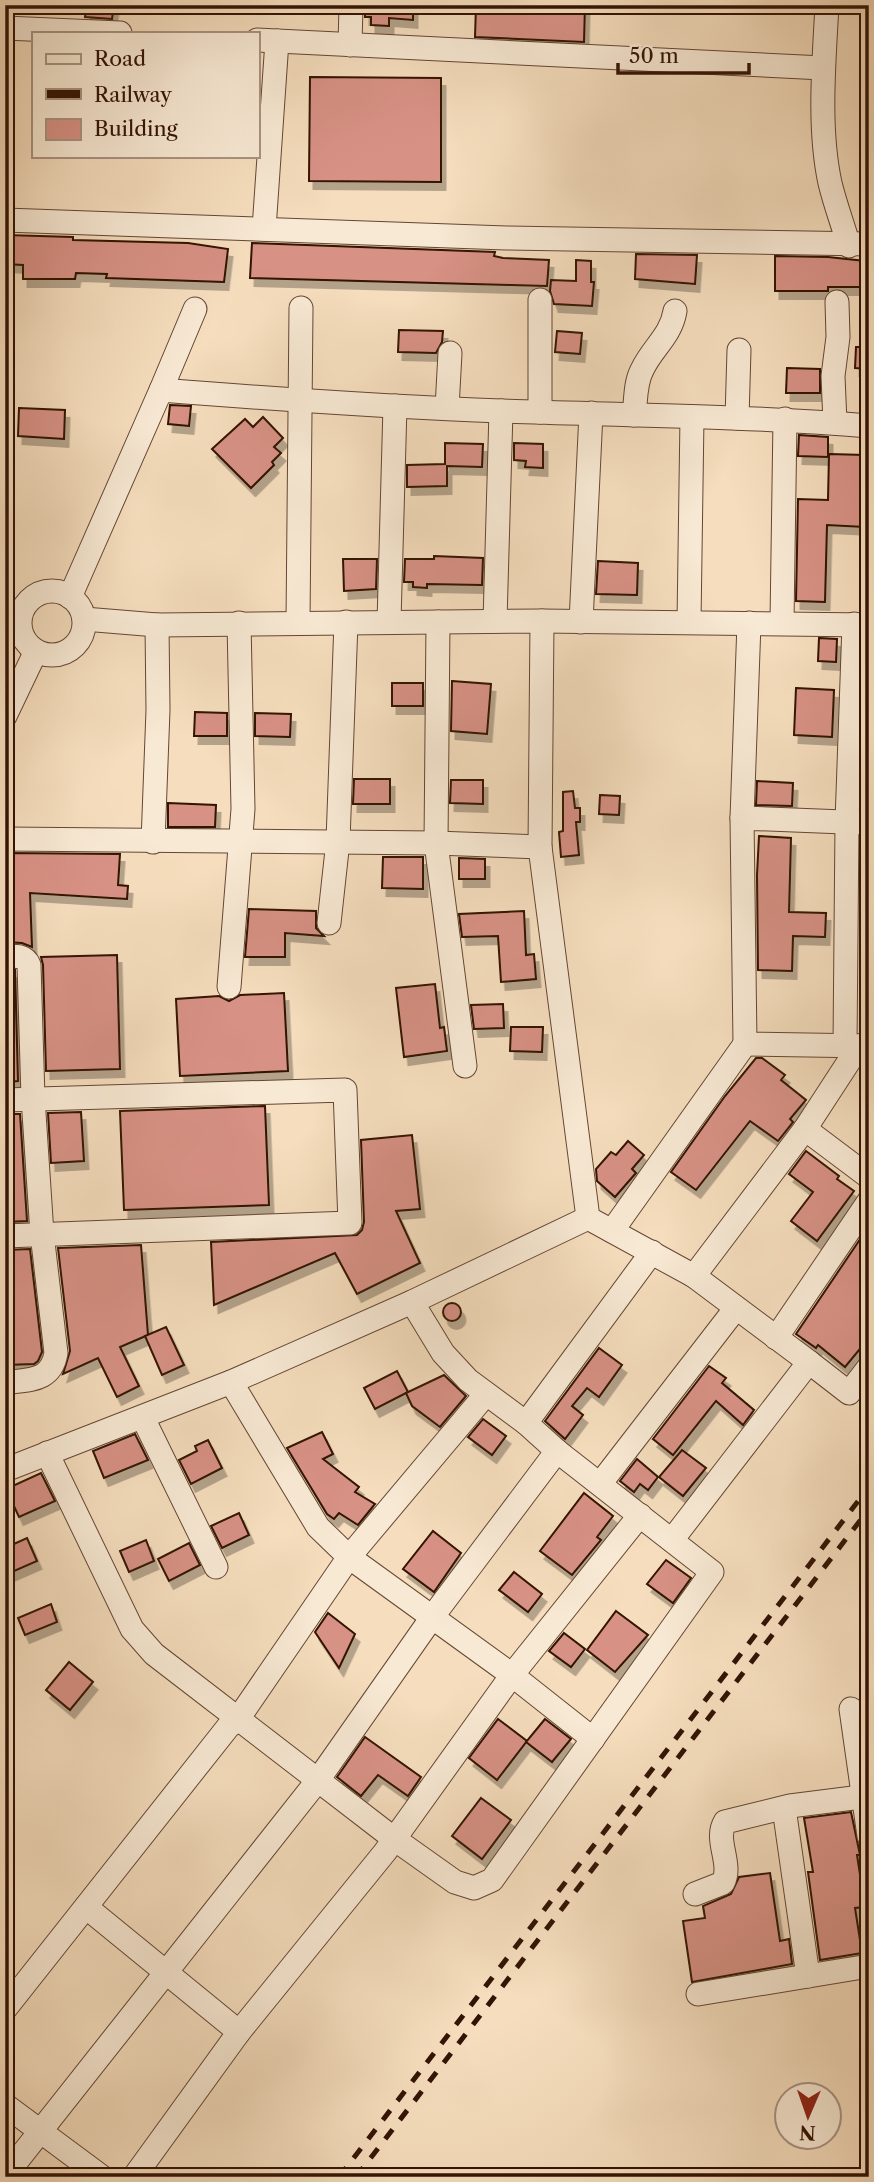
<svg xmlns="http://www.w3.org/2000/svg" width="874" height="2182" font-family="'Libre Caslon Text',serif">
<defs>
<filter id="shadow"><feDropShadow dx="4.5" dy="8" stdDeviation="0" flood-color="#0004"/></filter>
</defs>
<rect width="100%" height="100%" fill="#f5ddbd"/>
<filter id="stains"><feTurbulence type="fractalNoise" baseFrequency=".00286" numOctaves="4"/><feColorMatrix values="0 0 0 0 .2 0 0 0 0 .09 0 0 0 0 .02 0 0 0 .5 -.17"/></filter>
<radialGradient id="worn" r=".72"><stop offset=".6" stop-color="#630" stop-opacity="0"/><stop offset="1" stop-color="#630" stop-opacity=".3"/></radialGradient>
<g fill="#d79185" stroke="#331305" stroke-width="2" filter="url(#shadow)">
<polygon points="87,5 114,5 112,19 85,17"/>
<polygon points="365,5 413,5 413,20 389,18 389,26 371,25 371,17 365,17"/>
<polygon points="476,5 585,5 584,42 475,37"/>
<polygon points="310,77 441,78 441,182 309,181"/>
<polygon points="5,235 73,237 73,240 188,243 228,249 224,282 106,278 107,274 76,273 75,279 23,279 23,265 5,264"/>
<polygon points="252,243 495,252 494,256 503,258 549,260 547,286 250,278"/>
<polygon points="636,254 697,255 695,284 635,279"/>
<polygon points="775,256 828,257 865,261 864,287 828,287 828,291 775,291"/>
<polygon points="576,260 591,261 591,282 594,282 592,306 554,304 550,291 551,280 576,281"/>
<polygon points="399,330 443,331 442,342 436,353 398,352"/>
<polygon points="557,331 582,333 580,354 555,352"/>
<polygon points="856,347 869,347 869,369 855,368"/>
<polygon points="787,368 820,369 820,393 786,393"/>
<polygon points="170,405 191,406 189,426 168,424"/>
<polygon points="19,408 65,410 64,439 18,436"/>
<polygon points="263,417 283,438 274,447 281,453 272,462 274,465 251,488 212,449 245,419 253,427"/>
<polygon points="799,435 828,437 828,457 798,456"/>
<polygon points="445,443 483,444 482,467 447,466 447,486 407,487 407,465 445,464"/>
<polygon points="514,443 543,444 543,468 525,467 526,461 514,460"/>
<polygon points="829,454 865,455 865,481 869,481 869,502 866,502 865,527 827,525 825,602 796,601 798,499 828,500"/>
<polygon points="434,556 483,558 482,585 427,584 427,588 413,587 413,582 404,582 405,559 434,559"/>
<polygon points="343,559 377,559 376,589 344,591"/>
<polygon points="598,561 638,563 637,595 596,594"/>
<polygon points="819,638 837,639 836,662 818,661"/>
<polygon points="452,681 491,684 487,734 451,731"/>
<rect x="392" y="683" width="31" height="23"/>
<polygon points="796,688 834,690 832,737 794,735"/>
<polygon points="195,712 227,713 227,736 194,736"/>
<polygon points="255,713 291,714 290,737 255,736"/>
<polygon points="864,738 869,738 869,809 861,809"/>
<polygon points="354,779 390,779 390,804 353,804"/>
<polygon points="451,780 483,780 483,804 450,803"/>
<polygon points="757,781 793,783 792,806 756,805"/>
<polygon points="573,791 575,808 580,808 580,822 576,822 579,855 561,857 559,832 563,831 563,792"/>
<polygon points="600,795 620,796 619,815 599,814"/>
<polygon points="168,803 216,805 215,827 168,827"/>
<polygon points="759,836 791,838 789,912 826,913 825,937 793,936 792,971 758,970 757,875"/>
<polygon points="5,853 120,854 118,885 128,886 127,899 30,893 32,947 22,943 5,942"/>
<polygon points="383,857 423,857 423,889 382,888"/>
<polygon points="459,858 485,859 485,879 459,879"/>
<polygon points="249,909 316,911 316,928 324,936 285,933 285,957 245,957"/>
<polygon points="524,911 526,955 534,954 536,979 501,982 498,936 462,937 459,914"/>
<polygon points="117,955 120,1069 46,1071 43,965 41,957"/>
<polygon points="5,970 15,970 18,1081 5,1082"/>
<polygon points="435,984 440,1028 444,1027 447,1051 404,1057 396,988"/>
<polygon points="284,993 288,1071 180,1076 176,999 219,996 229,1001 240,995"/>
<polygon points="503,1004 504,1028 474,1029 471,1005"/>
<polygon points="511,1027 543,1027 542,1052 510,1051"/>
<polygon points="756,1058 762,1058 785,1075 781,1080 806,1100 790,1119 793,1122 778,1141 750,1121 696,1190 671,1172 725,1096"/>
<polygon points="265,1106 269,1205 124,1210 120,1111"/>
<polygon points="81,1112 84,1161 51,1163 48,1113"/>
<polygon points="5,1114 20,1114 27,1221 5,1222"/>
<polygon points="412,1135 420,1209 396,1211 420,1263 357,1294 335,1253 214,1305 211,1242 357,1235 362,1230 364,1222 361,1140"/>
<polygon points="628,1141 644,1155 632,1169 636,1173 615,1197 597,1181 596,1169 611,1152 616,1155"/>
<polygon points="806,1151 839,1176 837,1179 854,1191 817,1241 791,1221 813,1192 789,1174"/>
<polygon points="869,1226 869,1338 845,1367 818,1345 816,1348 796,1334"/>
<polygon points="141,1245 148,1335 120,1347 139,1386 117,1397 98,1358 63,1374 70,1351 58,1248"/>
<polygon points="30,1249 42,1352 38,1361 34,1364 5,1365 5,1250"/>
<circle cx="452" cy="1312" r="9"/>
<polygon points="166,1327 184,1365 162,1375 145,1336"/>
<polygon points="599,1348 622,1365 599,1397 587,1388 572,1406 583,1415 565,1439 545,1421"/>
<polygon points="709,1366 726,1378 722,1383 754,1410 743,1425 716,1401 673,1455 653,1439"/>
<polygon points="397,1371 408,1392 375,1409 364,1388"/>
<polygon points="444,1375 466,1396 440,1427 412,1406 406,1393"/>
<polygon points="483,1419 506,1436 492,1455 468,1437"/>
<polygon points="322,1432 333,1454 323,1459 359,1487 355,1492 375,1504 358,1525 339,1513 334,1519 327,1514 287,1448"/>
<polygon points="135,1434 148,1460 104,1478 93,1451"/>
<polygon points="208,1440 222,1468 191,1484 179,1460 197,1451 195,1446"/>
<polygon points="682,1450 706,1468 683,1496 659,1477"/>
<polygon points="637,1459 658,1477 648,1490 640,1484 634,1492 620,1481"/>
<polygon points="41,1473 55,1501 19,1517 6,1489"/>
<polygon points="584,1493 613,1516 597,1537 601,1540 572,1575 540,1551"/>
<polygon points="239,1513 249,1535 222,1548 211,1526"/>
<polygon points="433,1531 461,1553 434,1592 403,1569"/>
<polygon points="27,1538 37,1561 5,1575 5,1548"/>
<polygon points="146,1540 154,1561 129,1572 120,1551"/>
<polygon points="189,1543 200,1565 169,1581 158,1559"/>
<polygon points="666,1560 691,1578 673,1603 647,1584"/>
<polygon points="514,1572 542,1594 528,1612 499,1590"/>
<polygon points="51,1604 57,1622 25,1635 18,1618"/>
<polygon points="616,1611 648,1635 615,1672 587,1650"/>
<polygon points="328,1613 355,1634 339,1668 315,1632"/>
<polygon points="564,1633 585,1649 571,1667 549,1651"/>
<polygon points="69,1662 93,1682 70,1710 46,1690"/>
<polygon points="498,1719 527,1741 497,1780 469,1758"/>
<polygon points="545,1719 571,1739 552,1762 526,1742"/>
<polygon points="365,1737 421,1777 408,1796 378,1775 361,1796 337,1777"/>
<polygon points="481,1798 511,1820 482,1859 452,1836"/>
<polygon points="851,1812 860,1855 857,1855 865,1907 855,1908 862,1953 820,1960 808,1872 813,1872 804,1818"/>
<polygon points="770,1873 780,1941 789,1939 792,1964 692,1982 683,1921 705,1918 703,1906 731,1894 739,1877"/>
</g>
<g fill="none" stroke-linecap="round" stroke-linejoin="round">
<defs>
<g id="minor">
<path d="M 827,5 C 824,62 818,128 830,183 C 835,204 843,225 849,246"/>
<polyline points="5,28 120,33"/>
<polyline points="257,40 823,68"/>
<polyline points="350,45 351,5"/>
<polyline points="5,220 506,238 869,244"/>
<polyline points="264,229 277,41"/>
<polyline points="540,300 540,412"/>
<polyline points="161,390 195,309"/>
<polyline points="447,408 450,353"/>
<path d="M 634,415 C 636,400 635,383 642,370 C 652,348 671,336 675,311"/>
<polyline points="737,418 739,350"/>
<polyline points="835,423 833,376 838,337 837,302"/>
<circle cx="52" cy="623" r="32"/>
<path d="M 70,597 L 161,390 C 275,399 388,407 502,411 C 624,415 747,416 869,426"/>
<polyline points="84,619 157,625 542,621 540,847 588,1218 694,1276"/>
<polyline points="495,621 501,411"/>
<polyline points="542,621 868,625"/>
<polyline points="298,622 301,308"/>
<polyline points="389,622 395,406"/>
<polyline points="438,622 436,843 465,1066"/>
<polyline points="581,622 591,413"/>
<polyline points="689,622 692,417"/>
<polyline points="782,622 785,419"/>
<polyline points="5,716 36,651"/>
<polyline points="742,818 749,623"/>
<polyline points="869,823 742,818 745,1044 869,1046"/>
<polyline points="5,839 436,843 540,847"/>
<polyline points="153,842 158,710 157,625"/>
<polyline points="329,923 338,841 346,622"/>
<path d="M 5,956 C 15,956 25,955 29,965 L 33,1098 L 42,1234 L 56,1353 C 51,1382 30,1379 5,1383"/>
<polyline points="229,987 243,809 239,623"/>
<polyline points="845,1046 847,822 854,624"/>
<polyline points="5,1100 345,1090 350,1223 5,1236"/>
<polyline points="805,1129 869,1177"/>
<polyline points="612,1231 745,1044"/>
<polyline points="776,1338 869,1201"/>
<polyline points="809,1362 849,1393 869,1367"/>
<polyline points="143,1418 216,1567"/>
<polyline points="526,1423 652,1252"/>
<polyline points="47,1453 132,1629 154,1654 393,1838 455,1882 474,1888 492,1880 712,1572 557,1451 526,1423 468,1380 443,1353 412,1302"/>
<polyline points="5,1470 231,1382 412,1302 588,1218"/>
<polyline points="600,1484 736,1308"/>
<polyline points="672,1540 809,1362 694,1276 805,1129 859,1046"/>
<polyline points="851,1709 869,1836"/>
<polyline points="593,1739 512,1675 640,1515"/>
<polyline points="784,1808 808,1976"/>
<path d="M 695,1894 L 723,1883 C 733,1864 714,1840 725,1822 L 790,1806 L 869,1796"/>
<polyline points="86,1907 239,2032"/>
<polyline points="698,1994 869,1966"/>
<polyline points="5,2009 228,1727 238,1719 349,1557 486,1394"/>
<polyline points="5,2105 102,2177"/>
<polyline points="5,2176 318,1780 433,1616 557,1451"/>
<polyline points="134,2177 239,2032 385,1852 512,1675 349,1557 318,1527 231,1382"/>
</g>
</defs>
<use href="#minor" stroke="#644633" stroke-width="25"/>
<use href="#minor" stroke="#f8e9d4" stroke-width="23"/>
<g stroke="#331305" stroke-width="5" stroke-dasharray="12 12" stroke-linecap="butt">
<polyline points="339,2177 869,1487"/>
<polyline points="356,2177 869,1509"/>
</g>
</g>
<rect width="874" height="2182" fill="none" stroke="#f5ddbd" stroke-width="28"/>
<rect x="7" y="7" width="860" height="2168" fill="none" stroke="#331305" stroke-width="3.5"/>
<rect x="14" y="14" width="846" height="2154" fill="none" stroke="#331305" stroke-width="2"/>
<rect x="32" y="32" width="228" height="126" fill="#f8e9d4" stroke="#a99381" stroke-width="2"/>
<rect x="46" y="54" width="35" height="10" fill="#f8e9d4" stroke="#a99381" stroke-width="2"/>
<text x="94" y="66" font-size="21" fill="#331305">Road</text>
<rect x="46" y="89" width="35" height="10" fill="#331305" stroke="#a99381" stroke-width="2"/>
<text x="94" y="102" font-size="21" fill="#331305">Railway</text>
<rect x="46" y="119" width="35" height="21" fill="#d79185" stroke="#a99381" stroke-width="2"/>
<text x="94" y="136" font-size="21" fill="#331305">Building</text>
<g transform="translate(808 2116) rotate(182)"><circle r="33" fill="#f8e9d4" stroke="#a99381" stroke-width="2"/>
<path d="M0-5L12 26L0 18L-12 26Z" fill="#8f2418"/>
<text y="-10" font-size="19" font-weight="bold" text-anchor="middle" fill="#331305">N</text>
</g>
<path d="M618 63v10h131v-10" fill="none" stroke="#331305" stroke-width="3.5"/>
<text x="629" y="63" font-size="21" fill="#331305" stroke="#f8e9d4" stroke-width="5" paint-order="stroke">50 m</text>
<rect width="100%" height="100%" filter="url(#stains)"/>
<rect width="100%" height="100%" fill="url(#worn)"/>
</svg>
